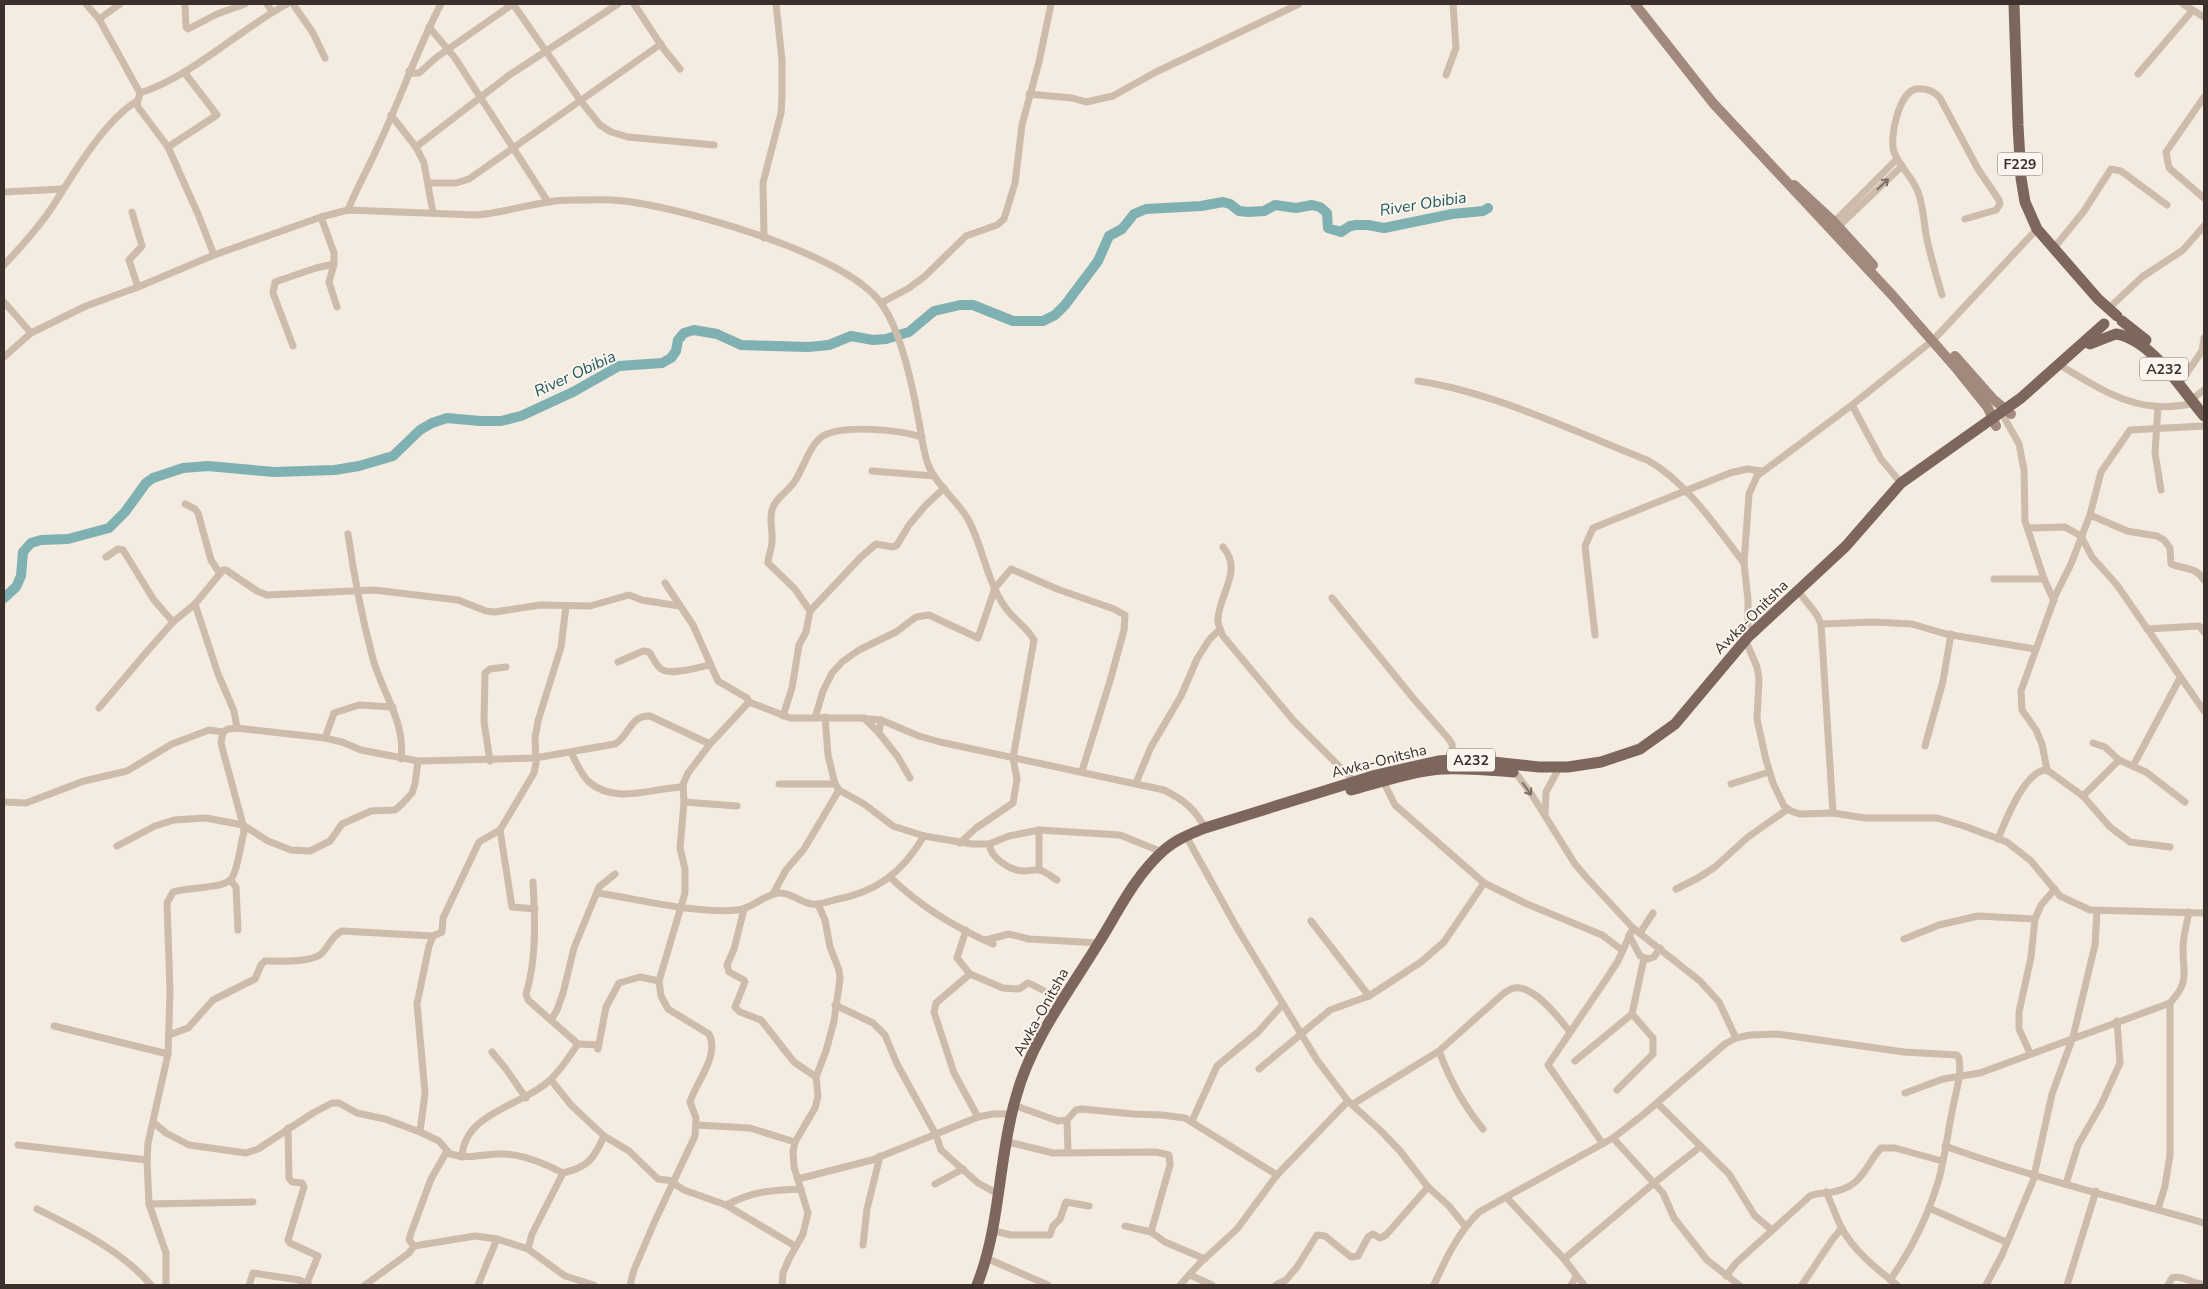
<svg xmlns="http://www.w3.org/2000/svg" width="2208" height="1289" font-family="'Nunito Sans',sans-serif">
<rect width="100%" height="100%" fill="#f4ebe1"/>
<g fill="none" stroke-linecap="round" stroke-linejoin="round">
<polyline stroke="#7fb0b2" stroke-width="10" points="4,598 16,587 21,576 23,552 31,543 41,540 68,539 109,528 125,512 146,483 153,478 183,468 208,466 274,472 335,470 359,466 393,456 420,430 432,423 447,418 480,421 501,421 521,416 573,392 619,366 662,363 671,358 676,351 678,340 684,333 694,330 717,334 741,345 808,347 829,345 851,336 873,340 886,339 909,332 934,311 960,305 973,305 1013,321 1043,321 1055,315 1065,305 1098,261 1109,236 1122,229 1134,214 1146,209 1201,206 1223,202 1230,204 1239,211 1248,212 1264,211 1275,205 1296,208 1312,205 1320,207 1327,213 1328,228 1341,232 1350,226 1356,225 1368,225 1384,228 1452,214 1483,211 1488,208"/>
<g stroke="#cdbbac" stroke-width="7">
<polyline points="86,4 99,19 140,93 137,104 138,107 168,147 198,214 214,255"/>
<polyline points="185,4 186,27 188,29 217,14 245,4"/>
<polyline points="267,4 272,12"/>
<polyline points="293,4 313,33 325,58"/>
<polyline points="513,4 580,100 600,125 611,132 628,137 714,145"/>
<polyline points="634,4 663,48 680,69"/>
<polyline points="2183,4 2204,17"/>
<polyline points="99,19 120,4"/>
<polyline points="429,27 455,58 548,202"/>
<polyline points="409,71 412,73 419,73 437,57 513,4"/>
<polyline points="2138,74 2192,11"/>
<polyline points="1446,75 1456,48 1453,4"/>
<path d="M 140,93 C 194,75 237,31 287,4"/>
<polyline points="1029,94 1072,98 1086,102 1113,96 1154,73 1299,4"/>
<polyline points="2204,97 2166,152 2169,168 2204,198"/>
<polyline points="391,115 416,147 424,163 433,213"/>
<polyline points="168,147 217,115 184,72"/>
<polyline points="416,147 508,76 618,4"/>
<polyline points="429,183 456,183 469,179 661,44"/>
<polyline points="4,192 63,189"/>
<path d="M 348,210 C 357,187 369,167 379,144 C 401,98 417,49 441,4"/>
<polyline points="132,212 142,246 129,260 138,287"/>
<polyline points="1834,222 1897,159"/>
<polyline points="1838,227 1902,166"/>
<polyline points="764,238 763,183 781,113 782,96 782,60 776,4"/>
<polyline points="2054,248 2084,211 2111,169 2121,171 2167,205"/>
<polyline points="334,264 329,282 337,307"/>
<path d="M 4,265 C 21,247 39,227 53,206 C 73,174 105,120 137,101"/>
<path d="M 1942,295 C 1937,278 1932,261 1928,244 C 1924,228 1924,210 1919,195 C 1915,179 1900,168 1894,152 C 1889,138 1899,92 1916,89 C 1926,88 1934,91 1940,98 L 1978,169 L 1999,200 L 2000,204 L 1996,210 L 1965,219"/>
<polyline points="4,302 31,333"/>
<polyline points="881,303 909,288 925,276 966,236 997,225 1004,219 1015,183 1022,125 1039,62 1051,4"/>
<polyline points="2108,309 2142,277 2183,250 2204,226"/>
<polyline points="1937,336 2037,229"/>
<polyline points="293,346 273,293 275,282 316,268 334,264 334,253 321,217"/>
<path d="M 4,357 L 31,333 L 86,306 L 138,287 L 214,255 L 321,217 L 348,210 L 476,215 C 500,213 523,206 548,202 C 561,199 575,200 588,200 C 607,199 630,201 649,205 C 706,216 852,257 883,306 C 902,334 913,388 919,422 C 922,437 923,454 930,469 C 939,488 959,502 969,521 C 983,548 987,581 1005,607 C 1013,619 1027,627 1034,640 L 1013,758 L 1017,779 L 1013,803 L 976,828 L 960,843"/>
<path d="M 2063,367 C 2106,393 2142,416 2194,403"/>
<polyline points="2182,380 2202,351 2204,338"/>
<path d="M 1418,381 C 1493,392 1576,432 1647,460 C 1686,481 1717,528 1744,563"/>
<polyline points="2196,396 2204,390"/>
<polyline points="1852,405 1881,459 1901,483"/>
<polyline points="2158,407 2155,453 2161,490"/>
<polyline points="2005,419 2019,444 2024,470 2025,521 2044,579 2054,601"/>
<polyline points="872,471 934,476"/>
<polyline points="185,504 195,509 198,513 211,560 220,574"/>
<path d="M 2090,515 L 2127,531 L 2157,536 L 2164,540 L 2170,548 L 2171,564 C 2183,569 2197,567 2204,580"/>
<polyline points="2028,528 2065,527 2081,536 2092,557 2117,585 2204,711"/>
<path d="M 348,534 C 354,576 362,618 373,659 C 382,692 406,723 401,759"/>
<path d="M 1223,547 C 1243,570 1220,593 1218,618 C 1217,624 1221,631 1223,636 L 1293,720 L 1354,781"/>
<polyline points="106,557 118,549 123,550 154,600 173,622"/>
<polyline points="1994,579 2044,579"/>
<path d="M 665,583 L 693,625 L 718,681 L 747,698 L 749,702 L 790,718 L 859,718 L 881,720 L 919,736 L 940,742 L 1164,790 C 1184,800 1195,809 1205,828"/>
<polyline points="1802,596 1817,615 1821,624 1833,813"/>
<polyline points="1332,598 1413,698 1448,738 1452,744 1454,760"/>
<polyline points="195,604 218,674 234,711 237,728"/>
<path d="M 810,611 L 795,589 L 768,563 C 768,556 772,549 772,541 C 773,531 769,520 772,510 C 775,498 789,491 795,481 C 804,467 810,444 823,436 C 844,424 899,430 922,437"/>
<polyline points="1821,624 1873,622 1912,624 1946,634 2035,649"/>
<polyline points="2147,629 2199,626 2204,632"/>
<polyline points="1595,635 1585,546 1593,528 1730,473 1747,469 1762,471"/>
<polyline points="1748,637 1748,600 1744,563 1749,494 1757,476 1852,405 1932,341"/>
<polyline points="1748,646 1757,667 1759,679 1757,719 1766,760 1773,783 1784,806 1791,811 1800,814 1833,813 1865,818 1937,818 1964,826 2007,842 2031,861 2060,896 2090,910 2204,913"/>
<path d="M 618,662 L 643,651 L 649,652 C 653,657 655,664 660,668 C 668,677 698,667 710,665"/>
<polyline points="99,708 144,655 173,622 195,604 223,570 226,570 257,591 267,595 374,590 458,600 486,611 495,612 540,605 590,606 629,595 642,600 679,606"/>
<polyline points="783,716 792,688 799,645 806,632 810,611 861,557 876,544 893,547 897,545 909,525 925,506 944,488"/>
<polyline points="825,717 828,755 835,784 839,790 864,804 893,826 924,836 972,844 989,844 1009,836 1039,830 1120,835 1162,852"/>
<polyline points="815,718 823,691 832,673 842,662 859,650 896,632 916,617 929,615 978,638 995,588 1011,569 1057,589 1114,609 1125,615 1124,630 1110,681 1082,771"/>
<polyline points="864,718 879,733"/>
<polyline points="881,720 879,733 898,757 910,778"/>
<polyline points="325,738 334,713 359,705 393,707"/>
<polyline points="2093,743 2105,747 2119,760 2146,772 2185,802"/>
<polyline points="1925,746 1943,681 1951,634"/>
<path d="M 571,752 C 576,762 581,775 589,782 C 616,805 652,788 683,787"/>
<polyline points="490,761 484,722 485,673 490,669 506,667"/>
<polyline points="2133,766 2180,678"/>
<polyline points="1512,768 1532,795 1575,864 1586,877 1633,928 1700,981 1719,1002 1736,1038"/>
<polyline points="1383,781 1395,805 1484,883 1527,904 1602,935 1622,950"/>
<polyline points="1136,783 1151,747 1181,696 1197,659 1209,640 1220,629"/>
<polyline points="779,784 835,784"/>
<polyline points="1731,784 1769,772"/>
<polyline points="2083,796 2119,760"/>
<polyline points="4,802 26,803 84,781 127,771 172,744 209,730 223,732"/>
<polyline points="684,802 737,806"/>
<polyline points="1545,815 1546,792 1559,768"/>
<polyline points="500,830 512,907 535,909"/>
<polyline points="1039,830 1039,870"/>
<polyline points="1186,836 1237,928 1317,1060 1348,1101 1381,1131 1400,1151 1428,1187 1449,1206 1465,1226"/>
<path d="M 1998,839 C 2005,822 2025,769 2047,770"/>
<path d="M 989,844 C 991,858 1010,871 1024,871 C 1029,871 1035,869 1040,870 C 1046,872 1052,877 1057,880"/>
<polyline points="117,846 155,826 174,820 206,818 243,825 268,841 291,850 310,851 330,841 342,824 371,811 395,810 402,804 412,793 415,784 418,761"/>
<polyline points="2170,847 2130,842 2110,827 2083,796 2047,770 2042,744 2036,730 2022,710 2021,691 2056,594 2071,564 2090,515 2101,472 2130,430 2204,426"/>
<path d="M 891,878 C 920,906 956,928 993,944"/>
<polyline points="230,880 236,887 238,930"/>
<path d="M 533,882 C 535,919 537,958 526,994 L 528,1000 L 578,1044 L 598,1045"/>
<polyline points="1676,889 1698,878 1715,867 1748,837 1788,809"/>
<path d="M 597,893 C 640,899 694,914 737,910 C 753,909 764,894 779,893 C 791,892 801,903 812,904 C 819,905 827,902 834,900 C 877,892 902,873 924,836"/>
<polyline points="773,894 786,870 804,849 839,790"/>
<polyline points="744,909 734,949 727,965 729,972 744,980 745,982 735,1007 740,1012 761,1020 794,1062 816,1077"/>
<polyline points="1311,921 1369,996"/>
<polyline points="966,930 957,958 970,974 1003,988 1019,989 1028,983 1031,984 1062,1000"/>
<polyline points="1640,933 1653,913"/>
<polyline points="1629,935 1640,956 1648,959 1654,957 1660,948"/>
<polyline points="1904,939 1939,925 1978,916 2035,919"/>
<polyline points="986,940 1009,934 1029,939 1099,943"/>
<polyline points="970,974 936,1003 934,1012 954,1073 978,1117"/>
<polyline points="835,1005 873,1023 885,1035 897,1064 936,1135 941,1150 978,1183 998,1194"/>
<polyline points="551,1020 557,1010 563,993 574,948 599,887 615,874"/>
<polyline points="54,1026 168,1054"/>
<path d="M 169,1035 L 188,1028 L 213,1000 L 255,979 L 261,965 L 265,961 C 279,961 310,963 321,954 C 329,947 331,936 342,931 L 433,936 L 442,932 L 443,918 L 479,842 L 500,830 L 534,773 L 536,763 L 535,738 L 538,721 L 561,647 L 566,606"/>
<polyline points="598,1049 606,1007 619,983 640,977 659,981"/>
<path d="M 1439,1051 C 1449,1078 1464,1106 1483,1129"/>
<polyline points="492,1052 506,1069 526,1098"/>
<polyline points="2030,1053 2019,1029 2019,1012 2031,957 2035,919 2041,905 2055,889"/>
<polyline points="1575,1061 1632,1014"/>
<polyline points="1259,1069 1330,1010 1369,996 1421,962 1444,942 1484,883"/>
<polyline points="551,1080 571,1105 604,1136 629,1151 658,1179 674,1181"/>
<polyline points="1617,1090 1653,1054 1653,1038 1632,1014 1644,958"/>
<path d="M 1905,1093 L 1943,1079 L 1980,1073 L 2170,1003 C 2190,981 2183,974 2183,948 C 2183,936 2187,924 2189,912"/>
<polyline points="1657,1103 1729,1174 1755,1216 1772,1230"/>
<path d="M 1353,1104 L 1439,1051 L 1504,993 C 1507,991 1512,988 1515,988 C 1534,985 1560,1019 1570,1032"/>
<polyline points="1019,1107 1058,1121 1067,1120 1076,1110 1082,1109 1134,1114 1162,1115 1185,1118 1277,1175"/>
<polyline points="1067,1120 1068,1152"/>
<polyline points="1192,1121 1217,1066 1258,1032 1283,1004"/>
<path d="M 153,1122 L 166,1133 L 189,1145 L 246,1153 L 258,1149 L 313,1113 L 332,1103 L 339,1103 L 357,1113 L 385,1119 L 420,1132 L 439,1141 L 450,1154 C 472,1160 484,1153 504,1154 C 523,1155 547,1164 563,1173 C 588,1167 594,1159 604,1136"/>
<polyline points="697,1125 750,1128 795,1142"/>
<polyline points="288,1128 289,1178 292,1182 302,1183 304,1187 288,1240 290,1243 318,1256 307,1283"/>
<polyline points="420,1132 425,1093 417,1004 429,946 433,936"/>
<polyline points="1613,1138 1663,1193 1674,1218 1707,1260 1739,1285"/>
<polyline points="1012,1143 1053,1153 1156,1152 1169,1155 1170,1165 1151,1232"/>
<polyline points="1603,1144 1548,1065 1607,978 1618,961 1633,928"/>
<polyline points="18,1145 147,1160"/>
<path d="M 1945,1146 C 2030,1177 2118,1198 2204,1223"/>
<path d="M 462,1157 C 464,1112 523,1106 550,1080 C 561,1070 570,1055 578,1044"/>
<polyline points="2034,1176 2052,1094 2073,1037 2095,945 2097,911"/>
<polyline points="798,1179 872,1160 978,1117 993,1114 1012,1114"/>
<polyline points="673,1183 684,1190 726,1205 795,1246"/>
<polyline points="935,1184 963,1169"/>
<polyline points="2066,1184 2078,1145 2101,1105 2120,1063 2117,1021"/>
<path d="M 1826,1192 C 1832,1204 1836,1217 1842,1229 C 1855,1252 1877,1269 1897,1285"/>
<polyline points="1507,1198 1564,1259 1584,1285"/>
<polyline points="149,1204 253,1202"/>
<path d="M 726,1205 C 757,1190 768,1191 801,1189"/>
<polyline points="1929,1208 2006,1242"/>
<path d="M 37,1209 C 77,1229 122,1251 151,1285"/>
<polyline points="2158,1209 2165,1186 2170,1155 2170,1003"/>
<polyline points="1125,1226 1151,1232 1165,1242 1205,1259"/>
<polyline points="998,1232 1011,1235 1050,1235 1053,1226 1060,1219 1066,1202 1089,1206"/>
<polyline points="863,1245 867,1209 880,1156"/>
<polyline points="414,1246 409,1240 411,1233 431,1179 447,1151"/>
<polyline points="528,1249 532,1234 563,1173"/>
<polyline points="986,1258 1048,1285"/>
<polyline points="1564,1259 1654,1183 1700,1147"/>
<polyline points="1190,1275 1212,1285"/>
<path d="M 1726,1276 L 1736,1263 L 1810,1196 C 1819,1192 1827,1194 1837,1191 C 1864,1184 1866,1164 1881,1148 L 1895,1148 L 1942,1161"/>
<path d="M 166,1285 L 166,1253 L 149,1204 L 147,1160 L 148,1143 L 168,1054 L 170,991 L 167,903 L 173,892 C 187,887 226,889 232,878 C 239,865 240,846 244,832 L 243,825 L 222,747 L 221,742 L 223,732 L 228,729 L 237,728 L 325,738 L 342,742 L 361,750 L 418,761 L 535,758 L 615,744 C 630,735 630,715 650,716 L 710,744"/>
<polyline points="249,1285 253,1273 299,1280 309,1285"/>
<polyline points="365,1285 409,1253 414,1246 475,1236 497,1239 528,1249 565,1276 594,1285"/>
<polyline points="478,1285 497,1239"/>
<path d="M 630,1285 L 634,1270 L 654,1223 L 695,1136 L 696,1118 L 690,1102 C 696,1082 720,1056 709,1034 L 668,1009 L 661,996 L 659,981 L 685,893 L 685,869 L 680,848 L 684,802 L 683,784 L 688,773 L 710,744 L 749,702"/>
<polyline points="782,1285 783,1273 789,1259 803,1234 808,1213 794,1167 793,1152 795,1142 815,1108 818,1096 816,1077 826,1051 834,1021 840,979 839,970 830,947 825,920 818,904"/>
<polyline points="1180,1285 1200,1263 1237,1229 1277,1175 1348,1101"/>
<polyline points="1276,1285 1286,1280 1297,1267 1317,1235 1325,1236 1351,1257 1358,1256 1368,1237 1373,1234 1380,1238 1386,1235 1428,1187"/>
<path d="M 1434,1285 C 1446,1258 1458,1233 1479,1212 L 1613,1138 L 1644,1114 L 1725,1044 L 1736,1038 L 1750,1035 L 1777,1034 L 1904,1052 L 1957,1055 L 1959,1058 C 1962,1075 1956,1090 1953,1107 C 1948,1131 1945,1156 1939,1179 C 1928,1216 1912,1249 1890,1280"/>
<polyline points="1571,1285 1576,1277"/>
<polyline points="1802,1285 1832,1240 1842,1228"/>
<polyline points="1986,1285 2002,1255 2035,1176"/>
<polyline points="2067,1285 2096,1191"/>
<path d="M 2168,1285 L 2172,1278 C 2183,1274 2193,1285 2204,1284"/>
</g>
<g stroke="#a18a7d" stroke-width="10">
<polyline points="1635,4 1713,103 1893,296 1956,368 1988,408 1996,426"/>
<polyline points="1794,185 1834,222 1873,265"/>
<polyline points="1955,356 1993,399 2011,414"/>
</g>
<g stroke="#7d675c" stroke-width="11">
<polyline points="2014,4 2018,125 2021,178 2025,202 2037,229 2098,299 2117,316"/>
<polyline points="2122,321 2146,340"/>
<path d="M 2116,334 C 2151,339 2182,390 2204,416"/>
<polyline points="2090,344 2113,335"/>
<path d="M 1351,790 C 1377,783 1417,770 1443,769 C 1466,768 1489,770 1513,772"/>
<path d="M 977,1285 C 1001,1225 998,1158 1016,1097 C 1031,1041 1068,993 1098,944 C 1118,912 1134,877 1163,851 C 1175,840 1190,834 1205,828 L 1376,775 L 1438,761 L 1465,759 L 1539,767 L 1568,767 L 1601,762 L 1640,749 L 1675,724 L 1748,637 L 1846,546 L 1901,483 L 2021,398 L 2104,324"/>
</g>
</g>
<defs><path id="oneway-shaft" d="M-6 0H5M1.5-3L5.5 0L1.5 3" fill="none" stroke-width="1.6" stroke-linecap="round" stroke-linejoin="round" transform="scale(1.25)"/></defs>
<g stroke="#7d6f65">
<use href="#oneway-shaft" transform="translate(1883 184) rotate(-44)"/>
<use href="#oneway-shaft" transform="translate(1527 789) rotate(54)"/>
</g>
<g text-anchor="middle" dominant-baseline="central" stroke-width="4" stroke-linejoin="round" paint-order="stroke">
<g fill="#fbf5ee" stroke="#756b66" stroke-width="1">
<rect x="1997.5" y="152.5" width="45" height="23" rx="4"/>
<rect x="2140" y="357.5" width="48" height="23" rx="4"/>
<rect x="1447" y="748.5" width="48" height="23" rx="4"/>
</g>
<g font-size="14" font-weight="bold" fill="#3b302b">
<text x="2020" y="164">F229</text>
<text x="2164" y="369">A232</text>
<text x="1471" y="760">A232</text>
</g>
<g font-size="15" fill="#3b302b" stroke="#fbf5ee">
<text transform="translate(1751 617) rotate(-45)">Awka-Onitsha</text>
<text transform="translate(1379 761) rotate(-14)">Awka-Onitsha</text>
<text transform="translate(1041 1012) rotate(-61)">Awka-Onitsha</text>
</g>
<g font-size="16" font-style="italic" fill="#1f5a5e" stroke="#fbf5ee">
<text transform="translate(1423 204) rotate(-9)">River Obibia</text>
<text transform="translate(575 374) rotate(-25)">River Obibia</text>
</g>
</g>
<rect width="2208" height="1289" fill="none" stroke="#3b302b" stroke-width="10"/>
</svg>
